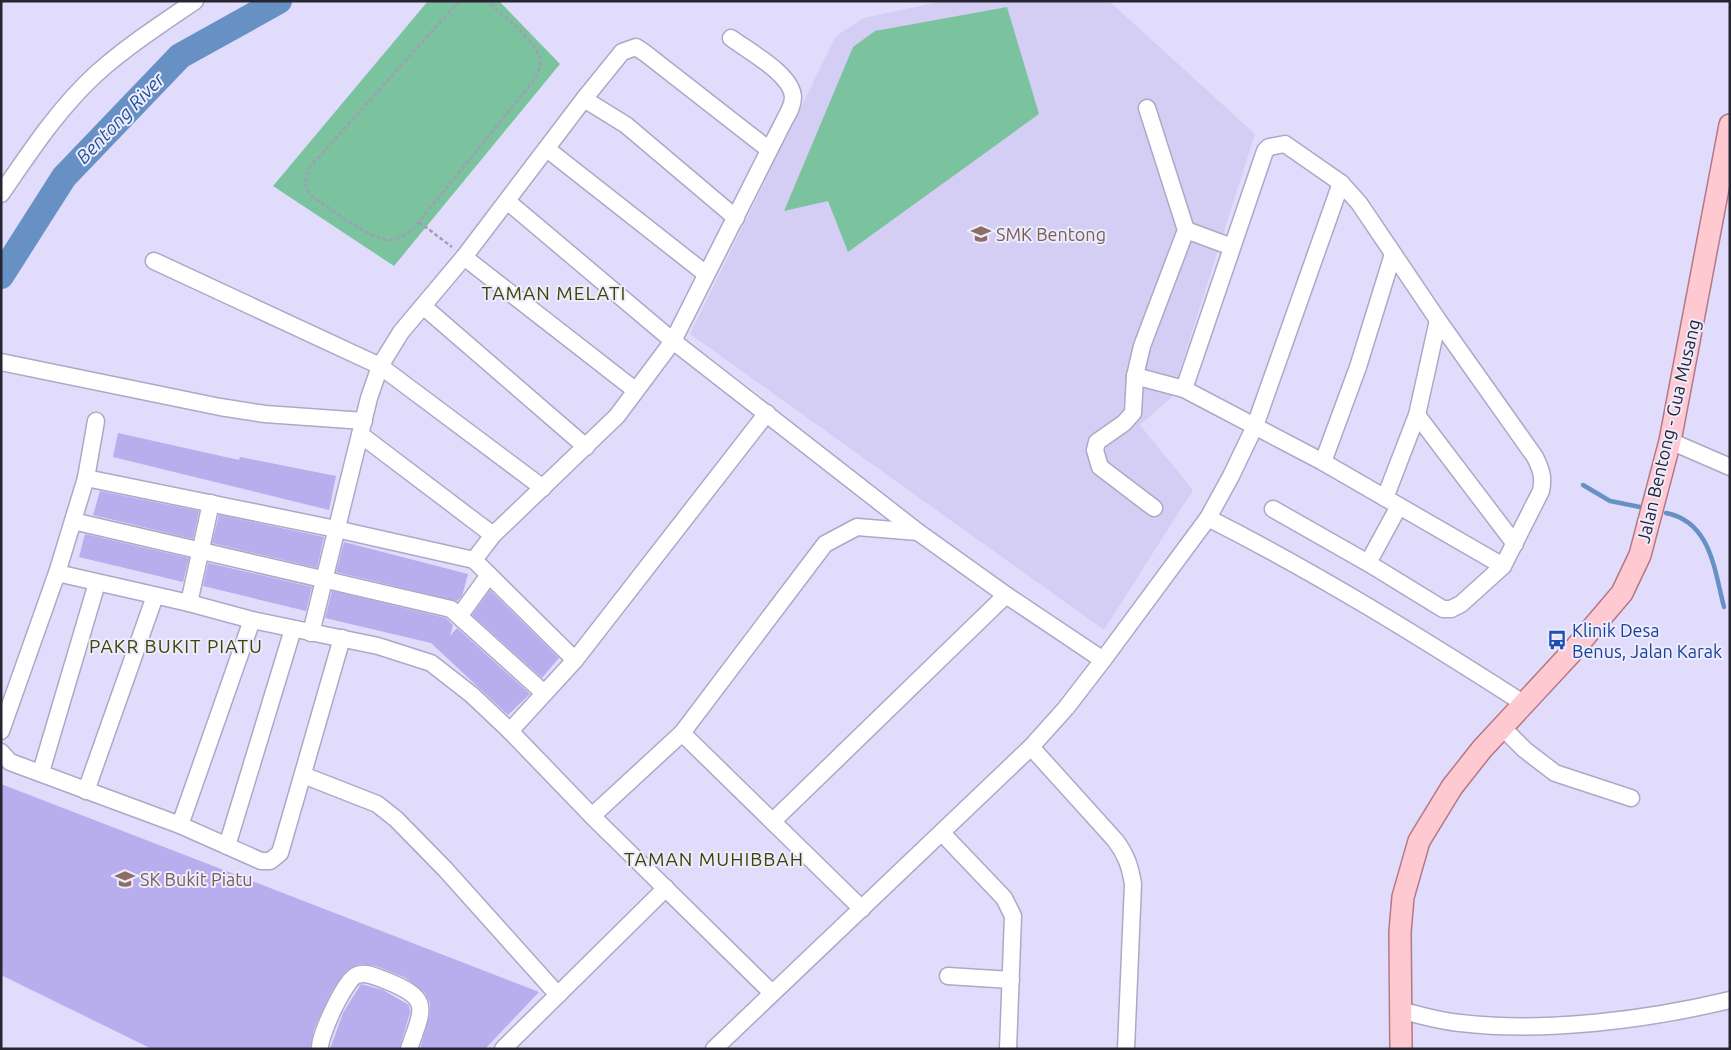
<svg xmlns="http://www.w3.org/2000/svg" width="1731" height="1050" font-family="Ubuntu,sans-serif">
<rect width="100%" height="100%" fill="#e1dcfb"/>
<polygon fill="#d4cef4" points="943,1 1109,1 1255,134 1171,398 1140,425 1193,490 1104,630 690,334 836,36 864,18"/>
<g fill="#7bc39e">
<polygon points="428,1 499,1 560,64 394,266 273,186"/>
<polygon points="1007,7 1039,114 848,252 828,201 784,211 853,47 875,31"/>
</g>
<g fill="none" stroke-linecap="round" stroke-linejoin="round">
<g stroke="#6790c4" stroke-width="4.5">
<polyline points="1583,485 1610,501 1640,507"/>
<path d="M 1666,513 C 1711,522 1714,569 1724,607"/>
</g>
<polyline stroke="#6790c4" stroke-width="26" points="1,276 64,177 180,56 279,1"/>
</g>
<g fill="#b8aded">
<polygon points="118,433 239,460 240,457 336,476 329,510 113,457"/>
<polygon points="100,491 199,511 193,539 93,515"/>
<polygon points="219,515 324,537 317,568 212,543"/>
<polygon points="85,534 189,558 183,582 79,557"/>
<polygon points="344,542 468,574 462,596 457,601 336,572"/>
<polygon points="208,563 312,587 306,611 203,586"/>
<polygon points="490,590 559,658 542,678 472,615"/>
<polygon points="332,591 446,618 453,625 450,636 457,628 530,694 508,715 431,643 325,618"/>
<polygon points="1,784 539,992 485,1049 420,1049 430,1014 430,1003 425,993 406,978 376,966 360,964 346,971 331,992 314,1029 310,1049 152,1049 1,975"/>
<polygon points="361,984 383,990 409,1005 410,1013 399,1049 330,1049 343,1013"/>
</g>
<g fill="none" stroke-linecap="round" stroke-linejoin="round">
<defs>
<g id="minor">
<polyline points="584,99 626,125 736,218"/>
<polyline points="1147,108 1186,230 1142,346 1135,376 1133,413 1124,423 1097,442 1095,450 1100,467 1154,508"/>
<polyline points="547,149 706,274"/>
<path d="M 1,194 C 30,152 58,109 96,74 C 126,47 161,24 195,1"/>
<polyline points="507,201 673,341 918,532"/>
<polyline points="1186,230 1232,247"/>
<polyline points="464,257 635,390"/>
<polyline points="154,261 380,366 543,488"/>
<polyline points="423,306 586,447"/>
<polyline points="1,362 220,407 265,414 364,421"/>
<polyline points="1135,376 1184,389 1323,462 1503,566"/>
<path d="M 1184,389 L 1265,151 L 1269,147 L 1285,144 L 1341,183 L 1359,203 L 1438,320 L 1535,457 C 1541,469 1544,477 1541,491 L 1503,566 L 1461,604 L 1451,609 L 1443,609 L 1368,563 L 1273,509"/>
<polyline points="1417,415 1515,544"/>
<polyline points="361,435 493,535"/>
<polyline points="1670,441 1730,467"/>
<polyline points="1323,462 1358,367 1393,254"/>
<polyline points="86,478 96,421"/>
<polyline points="1385,498 1417,415 1438,320"/>
<path d="M 1208,518 C 1317,573 1420,637 1523,703"/>
<polyline points="73,521 451,609 544,693"/>
<path d="M 474,560 L 493,535 L 617,416 L 673,341 L 785,119 C 789,112 793,105 793,97 C 792,74 748,51 731,38"/>
<polyline points="1368,563 1399,506"/>
<polyline points="57,573 189,603 252,620 378,646 431,663 472,695 510,731 592,816 772,993"/>
<polyline points="189,603 211,503"/>
<polyline points="460,615 489,575"/>
<polyline points="311,633 369,398 380,366 401,332 464,257 584,99 622,52 636,47 645,53 768,149"/>
<polyline points="1502,727 1525,750 1555,773 1631,798"/>
<polyline points="1,731 57,573 86,478 336,529 474,560 575,660"/>
<polyline points="510,731 575,660 767,413"/>
<polyline points="682,733 862,909"/>
<path d="M 1031,747 L 1115,840 C 1126,854 1130,866 1133,884 L 1126,1049"/>
<polyline points="1,752 10,762 180,825 261,861 270,861 280,853 342,638"/>
<polyline points="41,772 97,583"/>
<polyline points="303,775 377,804 396,819 445,869 558,995"/>
<polyline points="86,791 155,596"/>
<polyline points="592,816 682,733 825,544 857,527 918,532 1006,595 1103,660"/>
<polyline points="773,821 1006,595"/>
<polyline points="180,825 252,620"/>
<polyline points="942,833 1004,898 1013,916 1008,1049"/>
<polyline points="227,846 293,629"/>
<polyline points="948,976 1011,980"/>
<path d="M 1400,1010 C 1419,1015 1440,1021 1460,1023 C 1544,1033 1647,1020 1730,1000"/>
<path d="M 320,1049 C 319,1036 345,979 357,975 C 367,971 378,978 387,981 C 432,999 423,1008 409,1049"/>
<polyline points="503,1049 666,888"/>
<polyline points="714,1049 1031,747 1066,708 1103,660 1208,518 1231,476 1255,426 1341,183"/>
</g>
<polyline id="major" points="1401,1049 1400,932 1403,897 1419,841 1452,787 1482,749 1571,653 1622,593 1640,555 1670,441 1730,125"/>
</defs>
<use href="#minor" stroke="#ada8c6" stroke-width="19"/>
<use href="#major" stroke="#b37886" stroke-width="24"/>
<g stroke="#a19db6" stroke-width="2.5" stroke-dasharray="4 2.5" stroke-linecap="butt">
<path d="M 459,1 L 310,167 C 305,179 303,185 311,196 C 329,207 372,242 392,240 C 400,238 406,234 413,229 L 534,80 C 538,73 541,68 540,61 C 539,42 501,14 487,1"/>
<polyline points="419,222 452,247"/>
</g>
<use href="#minor" stroke="#fff" stroke-width="16"/>
<use href="#major" stroke="#ffc9d1" stroke-width="21"/>
</g>
<defs>
<symbol id="school-bare" viewBox="-9 -9 18 18"><path d="M0-5L7-2L0 1L-7-2ZM-4 1L0 2.5L4 1V4Q0 6-4 4Z" fill="#8d6e63" stroke="#eeebfe" stroke-width="2.5" paint-order="stroke"/></symbol>
<symbol id="bus-bare" viewBox="-9 -9 18 18"><path d="M-5-6H5V4H4V6H2V4H-2V6H-4V4H-5ZM-3.5-4V0h7V-4ZM-3.5 1.2v1.5H-2V1.2ZM2 1.2v1.5H3.5V1.2Z" fill="#1a4fb4" stroke="#eeebfe" stroke-width="2.5" paint-order="stroke"/></symbol>
</defs>
<g fill-rule="evenodd">
<use href="#school-bare" x="967" y="220" width="28" height="28"/>
<use href="#bus-bare" x="1543" y="626" width="28" height="28"/>
<use href="#school-bare" x="111" y="865" width="28" height="28"/>
</g>
<g text-anchor="middle" dominant-baseline="central" stroke-width="4" stroke-linejoin="round" paint-order="stroke">
<g font-size="18" fill="#785e54" stroke="#eeebfe" text-anchor="start">
<text x="996" y="234">SMK Bentong</text>
<text x="140" y="879">SK Bukit Piatu</text>
</g>
<g font-size="18" fill="#272531" stroke="#eeebfe">
<text transform="translate(1668 431) rotate(-77)">Jalan Bentong - Gua Musang</text>
</g>
<g font-size="18" fill="#164399" stroke="#eeebfe" text-anchor="start">
<text x="1572" y="630">Klinik Desa<tspan x="1572" dy="21">Benus, Jalan Karak</tspan></text>
</g>
<g font-size="19" font-style="italic" fill="#1d5595" stroke="#eeebfe">
<text transform="translate(120 118) rotate(-46)">Bentong River</text>
</g>
<g font-size="19" letter-spacing="1" fill="#3f4303" stroke="#eeebfe">
<text x="554" y="293">TAMAN MELATI</text>
<text x="176" y="646">PAKR BUKIT PIATU</text>
<text x="714" y="859">TAMAN MUHIBBAH</text>
</g>
</g>
<rect width="1731" height="1050" fill="none" stroke="#272531" stroke-width="5"/>
</svg>
